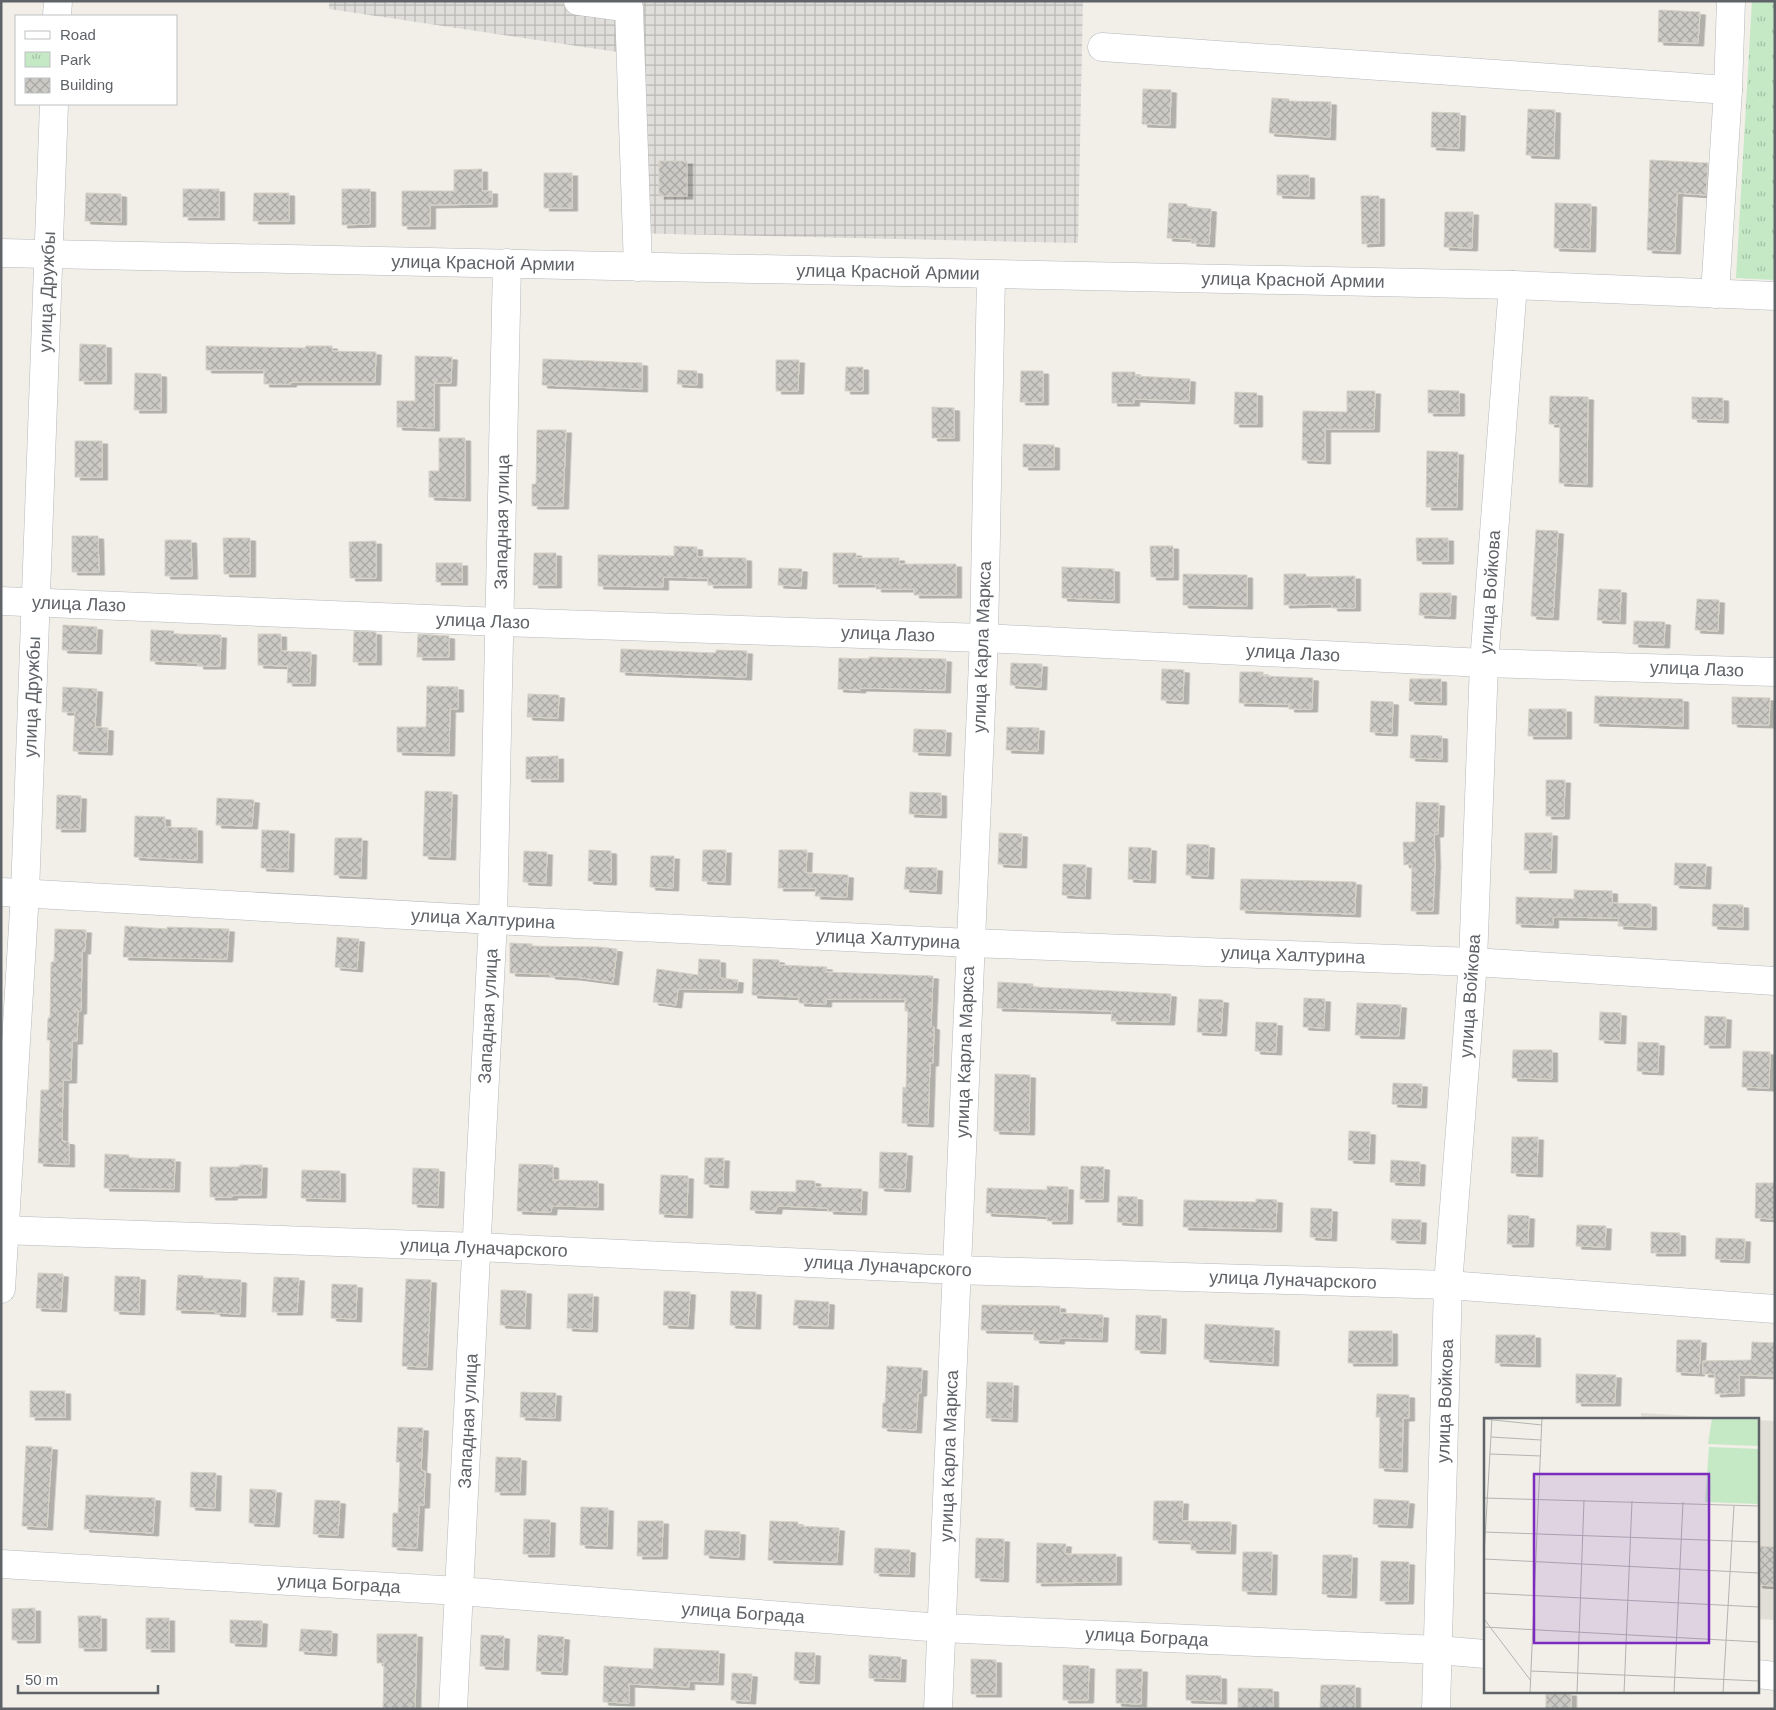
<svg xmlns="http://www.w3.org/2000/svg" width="1776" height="1710" font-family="Arial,sans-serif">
<defs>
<pattern id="industrial-grid" width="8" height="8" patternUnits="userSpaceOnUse" patternTransform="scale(1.25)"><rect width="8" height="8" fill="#e0deda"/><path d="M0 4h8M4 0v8" fill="none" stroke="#b9b8b5"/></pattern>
<pattern id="park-tufts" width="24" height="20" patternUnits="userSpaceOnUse" patternTransform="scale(1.25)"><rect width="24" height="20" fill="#c5e8c5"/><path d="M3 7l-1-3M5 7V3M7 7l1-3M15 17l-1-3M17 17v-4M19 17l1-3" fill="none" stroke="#a3c0a4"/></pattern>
<pattern id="building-cross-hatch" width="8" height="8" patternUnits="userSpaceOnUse" patternTransform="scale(1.25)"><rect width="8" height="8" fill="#cccac5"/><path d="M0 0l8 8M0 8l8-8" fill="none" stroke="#a9a8a4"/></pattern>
<filter id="shadow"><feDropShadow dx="5.5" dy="3" stdDeviation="0" flood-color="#0004"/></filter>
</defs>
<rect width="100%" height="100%" fill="#f1efe8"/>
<polygon fill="url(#industrial-grid)" points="329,1 1083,1 1078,243 624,233 617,52 329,9"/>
<g fill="#e1ded6">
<polygon points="1641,1413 1743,1419 1641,1419"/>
<polygon points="1757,1420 1775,1421 1775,1620 1757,1619"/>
</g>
<polygon fill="url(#park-tufts)" points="1752,1 1775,1 1775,280 1736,278"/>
<g fill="url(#building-cross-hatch)" stroke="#d6d1c6" filter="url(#shadow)">
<polygon points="1659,10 1700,12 1698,43 1658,42"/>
<polygon points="1143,89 1171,90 1170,125 1142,124"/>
<polygon points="1272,98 1289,99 1289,101 1331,102 1330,137 1269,133"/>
<polygon points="1528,109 1555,110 1554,156 1526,155"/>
<polygon points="1432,112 1460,113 1459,148 1431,147"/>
<polygon points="1650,160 1708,163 1706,195 1677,193 1675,251 1647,250"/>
<rect x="659" y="161" width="28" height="35"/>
<polygon points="482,169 482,191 492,191 492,204 430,205 430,226 402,226 402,191 454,191 454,170"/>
<rect x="544" y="173" width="28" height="35"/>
<polygon points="1277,175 1309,175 1309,196 1277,195"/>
<rect x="183" y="189" width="36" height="28"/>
<polygon points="342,189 370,189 370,224 342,225"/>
<polygon points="86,193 121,194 121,222 85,221"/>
<polygon points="254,193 289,193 289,221 253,221"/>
<polygon points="1361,196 1379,196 1379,243 1362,244"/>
<polygon points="1169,203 1187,204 1187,207 1211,209 1209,244 1191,243 1192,239 1167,238"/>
<polygon points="1555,203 1591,204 1590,249 1554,248"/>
<polygon points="1445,212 1473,212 1472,248 1444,247"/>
<polygon points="80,344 106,345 106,381 79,381"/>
<polygon points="206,346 305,348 306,346 332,346 332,351 376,352 375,382 291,382 291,384 264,384 264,370 206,370"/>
<polygon points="415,356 452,357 451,383 434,383 434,428 397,427 397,401 415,401"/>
<polygon points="543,359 642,363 642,389 542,385"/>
<polygon points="776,360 799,360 798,391 776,391"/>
<polygon points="846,367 863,367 863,391 845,391"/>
<polygon points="678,370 697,371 697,385 677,384"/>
<polygon points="1021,371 1043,371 1043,402 1020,402"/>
<polygon points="1112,372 1135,372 1135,376 1190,379 1189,401 1134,399 1134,403 1112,403"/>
<polygon points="135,373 161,374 161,410 134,410"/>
<polygon points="1428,390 1459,391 1459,413 1428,413"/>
<polygon points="1347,391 1375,391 1374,429 1325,429 1325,461 1302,460 1303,411 1347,412"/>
<polygon points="1235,392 1257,393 1257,424 1234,424"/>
<polygon points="1550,396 1588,397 1587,484 1559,483 1560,424 1549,424"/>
<polygon points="1692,397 1723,398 1723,420 1692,419"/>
<polygon points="932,407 954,408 954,438 932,438"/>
<polygon points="537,430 566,430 563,506 532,506 532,484 536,484"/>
<polygon points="439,438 465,438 465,498 429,497 429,471 439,471"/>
<rect x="75" y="441" width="27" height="36"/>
<polygon points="1023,444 1054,445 1054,467 1023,467"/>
<polygon points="1427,451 1458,452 1457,507 1426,507"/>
<polygon points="1536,530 1558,531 1553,617 1531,616"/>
<polygon points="72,536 98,536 99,572 72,572"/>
<polygon points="223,538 250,538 250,574 224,574"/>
<polygon points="1416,538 1448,538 1448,561 1417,561"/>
<polygon points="165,540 191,540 192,576 165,576"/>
<polygon points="376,541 376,578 350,578 349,542"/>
<polygon points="674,546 697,547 697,557 746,558 746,585 708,585 708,578 663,577 663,587 598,586 598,555 674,556"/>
<polygon points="1150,546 1173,546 1173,577 1151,577"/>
<polygon points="534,553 556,553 556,585 533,585"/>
<polygon points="833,553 856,553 856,558 899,558 899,564 956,564 956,595 914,595 914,589 876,589 876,584 833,584"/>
<rect x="436" y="563" width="26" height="19"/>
<polygon points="1062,567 1114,569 1114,600 1062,598"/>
<polygon points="779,568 802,569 801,586 778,585"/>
<polygon points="1183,574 1247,575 1247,606 1183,605"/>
<polygon points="1284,574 1306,574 1306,577 1355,576 1355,608 1332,608 1332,604 1284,605"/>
<polygon points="1599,589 1621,590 1620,621 1597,620"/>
<polygon points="1420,593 1451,593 1450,616 1419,615"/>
<polygon points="1697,599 1719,600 1718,631 1695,630"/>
<polygon points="1634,621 1665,622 1664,645 1633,644"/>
<polygon points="63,625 97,627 96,651 62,650"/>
<polygon points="151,630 174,631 173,634 221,635 220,666 198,666 198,663 150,661"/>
<polygon points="354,631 376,632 376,662 353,662"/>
<polygon points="258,634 281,634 281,651 311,652 310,683 287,683 288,666 258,665"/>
<polygon points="418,634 449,636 449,657 417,657"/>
<polygon points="621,649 716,653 716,650 747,651 746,677 620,672"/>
<polygon points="869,657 946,659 945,690 861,688 860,690 838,689 839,658 869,659"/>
<polygon points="1011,663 1042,664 1041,687 1010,685"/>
<polygon points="1162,669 1184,670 1183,701 1161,700"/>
<polygon points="1240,672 1263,672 1263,676 1313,678 1312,709 1289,709 1289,704 1239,703"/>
<polygon points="1410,679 1441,679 1441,702 1409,701"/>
<polygon points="427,686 458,687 458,709 450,709 449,753 397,752 397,727 426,727"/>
<polygon points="63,687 97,689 95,727 108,728 107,752 73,751 75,712 62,712"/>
<polygon points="528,694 559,695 558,718 527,717"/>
<polygon points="1595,696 1683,699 1683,726 1594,723"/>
<polygon points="1732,697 1770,698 1769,725 1732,724"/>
<polygon points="1371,701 1393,702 1392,733 1370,732"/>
<polygon points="1529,709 1566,709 1566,736 1528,736"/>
<polygon points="1007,727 1039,728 1038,751 1006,750"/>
<polygon points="914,729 946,730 945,753 913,752"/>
<polygon points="1411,735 1442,736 1442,759 1410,758"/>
<polygon points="558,756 558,779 526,779 526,757"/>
<polygon points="1546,780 1565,780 1564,816 1546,816"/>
<polygon points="425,791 452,792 450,857 423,856"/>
<polygon points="910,792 941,793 941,815 909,814"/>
<polygon points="57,795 81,796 80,829 56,829"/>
<polygon points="217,798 254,800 252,826 216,825"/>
<polygon points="1416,802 1439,803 1438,834 1434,834 1435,864 1433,911 1411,911 1412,864 1404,865 1403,842 1415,842"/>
<polygon points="135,816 165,817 165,827 197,828 197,860 134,857"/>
<polygon points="262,830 289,831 288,869 261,868"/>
<polygon points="999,833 1022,834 1021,865 998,864"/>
<polygon points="1525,833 1552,833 1551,870 1524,870"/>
<polygon points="335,838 362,838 361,876 334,875"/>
<polygon points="1187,844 1209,845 1208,876 1186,875"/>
<polygon points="1129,847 1151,848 1150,880 1128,879"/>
<polygon points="589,850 611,851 611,882 588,881"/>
<polygon points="703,850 726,850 725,882 702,881"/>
<polygon points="779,850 807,850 806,873 848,875 847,897 815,896 816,888 778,888"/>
<polygon points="524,851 547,852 546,883 523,882"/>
<polygon points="651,856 674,856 673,888 650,887"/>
<polygon points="1675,863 1706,864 1705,886 1674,885"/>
<polygon points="1063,864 1086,865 1085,896 1062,895"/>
<polygon points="906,867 937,868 936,891 904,889"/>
<polygon points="1241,879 1356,882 1355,914 1240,910"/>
<polygon points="1574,890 1612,891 1612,903 1651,904 1651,927 1618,926 1619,918 1553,917 1553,925 1516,924 1516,897 1574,899"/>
<polygon points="1713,904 1743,905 1743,927 1712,926"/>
<polygon points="125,926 167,929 167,927 229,929 227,959 123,957"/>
<polygon points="55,929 86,930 85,951 82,951 81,1011 78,1011 77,1041 72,1041 71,1080 63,1080 62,1141 69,1142 69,1164 38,1163 41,1090 49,1090 50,1040 47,1040 48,1018 50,1018 51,962 54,962"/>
<polygon points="337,937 359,939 357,969 335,967"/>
<polygon points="510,943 532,944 532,946 599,947 617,949 613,982 575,977 550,976 550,974 510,973"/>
<polygon points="699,959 720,960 720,978 738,980 737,990 678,989 676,1005 653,1002 657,969 698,975"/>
<polygon points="753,959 779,960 779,965 827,967 826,972 933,976 931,1026 934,1027 933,1063 930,1063 928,1124 902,1123 903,1087 906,1088 908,1011 905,1011 905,999 826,999 826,1004 799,1003 799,997 752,995"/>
<polygon points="998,982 1033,984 1033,987 1171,994 1169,1022 1111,1021 1112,1011 997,1008"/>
<polygon points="1304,998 1325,999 1324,1028 1303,1027"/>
<polygon points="1199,999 1223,1000 1221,1033 1197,1032"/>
<polygon points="1357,1003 1401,1005 1399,1036 1355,1035"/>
<polygon points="1600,1012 1621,1013 1620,1041 1599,1040"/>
<polygon points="1705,1016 1726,1017 1725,1045 1704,1045"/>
<polygon points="1256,1022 1277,1023 1276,1052 1255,1051"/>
<polygon points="1638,1042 1659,1043 1658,1072 1637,1071"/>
<polygon points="1513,1050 1552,1050 1552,1079 1512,1078"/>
<polygon points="1743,1051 1770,1052 1769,1088 1742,1087"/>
<polygon points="995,1074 1030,1075 1029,1132 994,1131"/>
<polygon points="1393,1083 1422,1084 1421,1105 1392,1104"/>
<polygon points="1349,1131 1370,1132 1369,1161 1348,1160"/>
<polygon points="1512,1137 1538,1137 1537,1174 1511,1173"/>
<polygon points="880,1152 907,1153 905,1189 879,1188"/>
<polygon points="105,1154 129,1155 129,1158 175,1159 174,1189 104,1188"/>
<polygon points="705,1158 724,1158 723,1185 704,1184"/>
<polygon points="1391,1160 1420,1162 1419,1183 1390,1182"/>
<polygon points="519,1164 553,1165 553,1180 598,1181 598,1207 552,1206 551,1212 517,1211"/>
<polygon points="240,1165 262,1165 261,1195 232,1195 232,1197 210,1197 210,1167 239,1167"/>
<polygon points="1081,1166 1104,1167 1103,1199 1080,1199"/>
<polygon points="413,1168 439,1169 438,1205 412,1204"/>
<polygon points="302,1170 340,1171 340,1199 301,1198"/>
<polygon points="661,1175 688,1176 687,1215 659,1214"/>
<polygon points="796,1180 815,1181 815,1187 862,1189 861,1212 828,1211 828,1208 777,1206 776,1211 750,1210 751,1191 796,1192"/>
<polygon points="1756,1183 1775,1183 1775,1219 1755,1218"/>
<polygon points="1047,1186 1068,1187 1067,1221 1047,1221 1047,1216 986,1213 987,1188 1047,1190"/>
<polygon points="1118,1196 1137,1197 1137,1223 1117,1222"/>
<polygon points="1256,1199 1277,1200 1276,1229 1183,1227 1184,1200 1256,1202"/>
<polygon points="1311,1208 1332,1209 1331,1238 1310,1237"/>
<polygon points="1508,1215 1529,1216 1528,1244 1507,1244"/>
<polygon points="1392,1219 1421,1220 1420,1241 1391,1240"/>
<polygon points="1577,1225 1606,1226 1605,1247 1576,1246"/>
<polygon points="1651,1232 1680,1233 1680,1253 1651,1253"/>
<polygon points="1716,1238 1745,1239 1744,1260 1715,1259"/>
<polygon points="38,1273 63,1274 61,1309 36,1308"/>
<polygon points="178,1275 203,1276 203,1278 241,1280 240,1314 215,1313 215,1311 176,1310"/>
<polygon points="115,1276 140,1277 139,1312 114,1311"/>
<polygon points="274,1277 299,1278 297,1312 272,1312"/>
<polygon points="406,1279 431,1280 427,1367 402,1366"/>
<polygon points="332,1284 357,1285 356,1319 331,1318"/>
<polygon points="501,1290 526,1291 525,1326 500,1325"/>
<polygon points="664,1291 690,1292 688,1326 663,1325"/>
<polygon points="731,1291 756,1292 755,1326 730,1325"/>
<polygon points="568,1294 593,1294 592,1329 567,1328"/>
<polygon points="795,1300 829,1302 828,1326 793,1325"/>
<polygon points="982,1305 1060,1306 1060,1313 1103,1315 1102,1339 1059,1338 1059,1341 1034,1340 1034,1331 981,1330"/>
<polygon points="1136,1315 1161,1316 1160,1351 1135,1350"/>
<polygon points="1205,1324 1274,1328 1273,1363 1204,1359"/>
<polygon points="1349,1331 1392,1331 1392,1363 1348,1363"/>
<polygon points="1496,1335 1535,1335 1535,1364 1495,1363"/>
<polygon points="1677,1340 1701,1340 1699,1373 1676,1372"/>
<polygon points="1752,1342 1775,1343 1774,1376 1739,1375 1739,1393 1715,1394 1715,1374 1703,1374 1703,1361 1751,1360"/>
<polygon points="887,1366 922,1368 921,1393 918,1393 916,1430 882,1428 883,1403 885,1403"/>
<polygon points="1576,1374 1616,1375 1615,1403 1576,1403"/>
<polygon points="987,1382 1013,1383 1012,1419 986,1418"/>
<rect x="30" y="1391" width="35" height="26"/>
<polygon points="521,1392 556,1393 555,1418 520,1417"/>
<polygon points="1377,1394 1409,1395 1409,1418 1403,1418 1402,1469 1379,1468 1380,1417 1376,1417"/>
<polygon points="398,1427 423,1428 421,1470 425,1471 424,1505 419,1505 417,1548 392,1547 393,1513 398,1513 400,1462 396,1462"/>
<polygon points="26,1446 52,1447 47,1527 22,1526"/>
<polygon points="496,1457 521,1458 520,1492 495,1492"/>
<polygon points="191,1472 216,1473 215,1508 190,1507"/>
<polygon points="250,1489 276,1490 274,1524 249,1523"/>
<polygon points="86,1495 155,1498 153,1533 84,1529"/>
<polygon points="1374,1499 1409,1501 1407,1525 1373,1524"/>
<polygon points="315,1500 340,1501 338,1535 313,1534"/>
<polygon points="1154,1501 1183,1501 1182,1521 1231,1522 1230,1551 1191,1550 1191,1541 1153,1540"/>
<polygon points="581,1507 608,1508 607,1546 580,1545"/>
<polygon points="524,1519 550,1520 549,1554 523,1554"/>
<polygon points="638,1521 663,1521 662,1556 637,1556"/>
<polygon points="770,1521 798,1522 798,1526 839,1528 837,1562 768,1560"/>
<polygon points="705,1530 740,1532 739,1557 704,1555"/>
<polygon points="976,1538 1004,1539 1003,1579 975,1578"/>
<polygon points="1037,1543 1066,1544 1065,1554 1116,1554 1116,1582 1036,1583"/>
<polygon points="1757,1546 1775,1547 1775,1586 1757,1585"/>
<polygon points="875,1548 910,1550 909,1574 874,1573"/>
<polygon points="1243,1552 1272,1552 1271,1592 1242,1591"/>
<polygon points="1323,1555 1352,1555 1351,1595 1322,1594"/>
<polygon points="1381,1561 1409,1562 1408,1601 1380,1601"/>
<polygon points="35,1608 35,1640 12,1640 12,1609"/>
<polygon points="78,1616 101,1616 101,1648 79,1648"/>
<rect x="146" y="1618" width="23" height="31"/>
<polygon points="230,1620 262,1621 261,1644 230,1643"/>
<polygon points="301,1629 332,1631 331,1653 299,1651"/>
<polygon points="377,1634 417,1634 415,1709 383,1709 384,1663 377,1663"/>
<polygon points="481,1635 504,1636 503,1667 480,1666"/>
<polygon points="538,1635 564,1637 562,1672 536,1671"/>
<polygon points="654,1648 719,1651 718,1682 689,1681 689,1687 629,1684 629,1703 603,1702 604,1666 653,1669"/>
<polygon points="795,1652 815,1653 814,1681 794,1680"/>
<polygon points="869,1655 901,1657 900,1679 869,1678"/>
<polygon points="971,1659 996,1660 996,1694 971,1694"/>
<polygon points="1063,1665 1089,1666 1088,1700 1063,1700"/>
<polygon points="1116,1669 1142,1669 1141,1704 1116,1703"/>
<polygon points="732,1673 752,1674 750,1701 731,1700"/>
<polygon points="1186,1675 1221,1676 1221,1701 1186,1700"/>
<polygon points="1321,1685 1355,1685 1355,1709 1320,1709"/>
<polygon points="1238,1688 1273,1689 1273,1709 1238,1709"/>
<rect x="1546" y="1693" width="25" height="16"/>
</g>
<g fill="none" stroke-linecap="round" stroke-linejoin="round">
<defs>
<g id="minor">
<polyline points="578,1 629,8 638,267"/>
<polyline points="57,16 58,1"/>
<polyline points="1102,47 1728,90"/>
<polyline points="1,253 1513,285 1775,296"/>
<polyline points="1715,294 1728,90 1731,1"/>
<polyline points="1,601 500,622 984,638 1484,663 1775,672"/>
<polyline points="1,892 493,920 970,943 1473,962 1775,981"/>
<polyline points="1,1230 477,1247 956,1270 1448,1285 1775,1309"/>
<polyline points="1,1289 25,893 54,104"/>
<polyline points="1,1564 459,1591 942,1628 1438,1650 1485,1654"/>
<polyline points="1757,1674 1775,1676"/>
<polyline points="453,1709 493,920 507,263"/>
<polyline points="938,1709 984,638 991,275"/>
<polyline points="1436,1709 1448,1285 1473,962 1484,663 1513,285"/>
</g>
</defs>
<use href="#minor" stroke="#b5b8bc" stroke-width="29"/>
<use href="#minor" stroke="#fff" stroke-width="28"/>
</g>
<g text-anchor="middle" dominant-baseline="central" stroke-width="5" stroke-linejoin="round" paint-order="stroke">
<g font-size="18" fill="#5f6368" stroke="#fff">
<text transform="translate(483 263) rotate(1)">улица Красной Армии</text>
<text transform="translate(888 272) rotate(1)">улица Красной Армии</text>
<text transform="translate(1293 280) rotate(1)">улица Красной Армии</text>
<text transform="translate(47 292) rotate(-88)">улица Дружбы</text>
<text transform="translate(502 522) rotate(-89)">Западная улица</text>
<text transform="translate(1490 592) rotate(-86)">улица Войкова</text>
<text transform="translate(79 604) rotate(2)">улица Лазо</text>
<text transform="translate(483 621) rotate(2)">улица Лазо</text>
<text transform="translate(888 634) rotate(2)">улица Лазо</text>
<text transform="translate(982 647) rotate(-88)">улица Карла Маркса</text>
<text transform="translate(1293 653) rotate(3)">улица Лазо</text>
<text transform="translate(1697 669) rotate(2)">улица Лазо</text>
<text transform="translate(32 697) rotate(-88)">улица Дружбы</text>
<text transform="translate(483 919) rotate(3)">улица Халтурина</text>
<text transform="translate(888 939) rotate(3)">улица Халтурина</text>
<text transform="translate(1293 955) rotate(2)">улица Халтурина</text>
<text transform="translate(1470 996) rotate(-86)">улица Войкова</text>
<text transform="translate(488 1016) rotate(-87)">Западная улица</text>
<text transform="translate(965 1052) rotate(-88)">улица Карла Маркса</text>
<text transform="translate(484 1248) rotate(2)">улица Луначарского</text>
<text transform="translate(888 1266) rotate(3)">улица Луначарского</text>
<text transform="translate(1293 1280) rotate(2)">улица Луначарского</text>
<text transform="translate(1445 1401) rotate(-88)">улица Войкова</text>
<text transform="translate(468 1421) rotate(-87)">Западная улица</text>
<text transform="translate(949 1456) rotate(-88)">улица Карла Маркса</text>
<text transform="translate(339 1584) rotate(3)">улица Бограда</text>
<text transform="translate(743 1613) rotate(4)">улица Бограда</text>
<text transform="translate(1147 1637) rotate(3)">улица Бограда</text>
</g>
</g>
<g transform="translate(1484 1418)">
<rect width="275" height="275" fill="#f1efe8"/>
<path d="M 228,0 L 275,0 L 275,28 L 224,26 ZM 225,29 L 275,31 L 275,86 L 221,84 Z" fill="#c5e8c5"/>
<path fill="none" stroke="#b3b3b1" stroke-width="1" d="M 0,1 L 58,7M 7,19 L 57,22M 6,36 L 57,38M 0,80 L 275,88M 0,114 L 275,124M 0,138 L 8,0M 0,141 L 275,155M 0,175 L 275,189M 0,201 L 47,263M 0,209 L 275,224M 47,253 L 275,263M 46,275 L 58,0M 93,275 L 100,82M 140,275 L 148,83M 190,275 L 199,84M 239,275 L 250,87"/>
<path fill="#7b2cbf" fill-opacity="0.15" stroke="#7b2cbf" stroke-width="2.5" d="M 50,56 L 225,56 L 225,225 L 50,225 Z"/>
<rect width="275" height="275" fill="none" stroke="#5f6368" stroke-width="2.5"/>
</g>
<rect width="1776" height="1710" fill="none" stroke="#5f6368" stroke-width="5"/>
<rect x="15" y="15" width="162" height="90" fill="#ffffff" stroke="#bfc1c3"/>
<rect x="25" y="31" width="25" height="8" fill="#ffffff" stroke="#bfc1c3"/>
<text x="60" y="40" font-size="15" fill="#5f6368">Road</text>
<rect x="25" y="52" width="25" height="15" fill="url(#park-tufts)" stroke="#bfc1c3"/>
<text x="60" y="65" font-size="15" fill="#5f6368">Park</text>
<rect x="25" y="78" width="25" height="15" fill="url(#building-cross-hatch)" stroke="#bfc1c3"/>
<text x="60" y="90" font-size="15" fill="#5f6368">Building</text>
<path d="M18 1685v8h140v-8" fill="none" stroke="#5f6368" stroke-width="2.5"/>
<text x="25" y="1685" font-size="15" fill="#5f6368" stroke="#ffffff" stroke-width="4" paint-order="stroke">50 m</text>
</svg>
